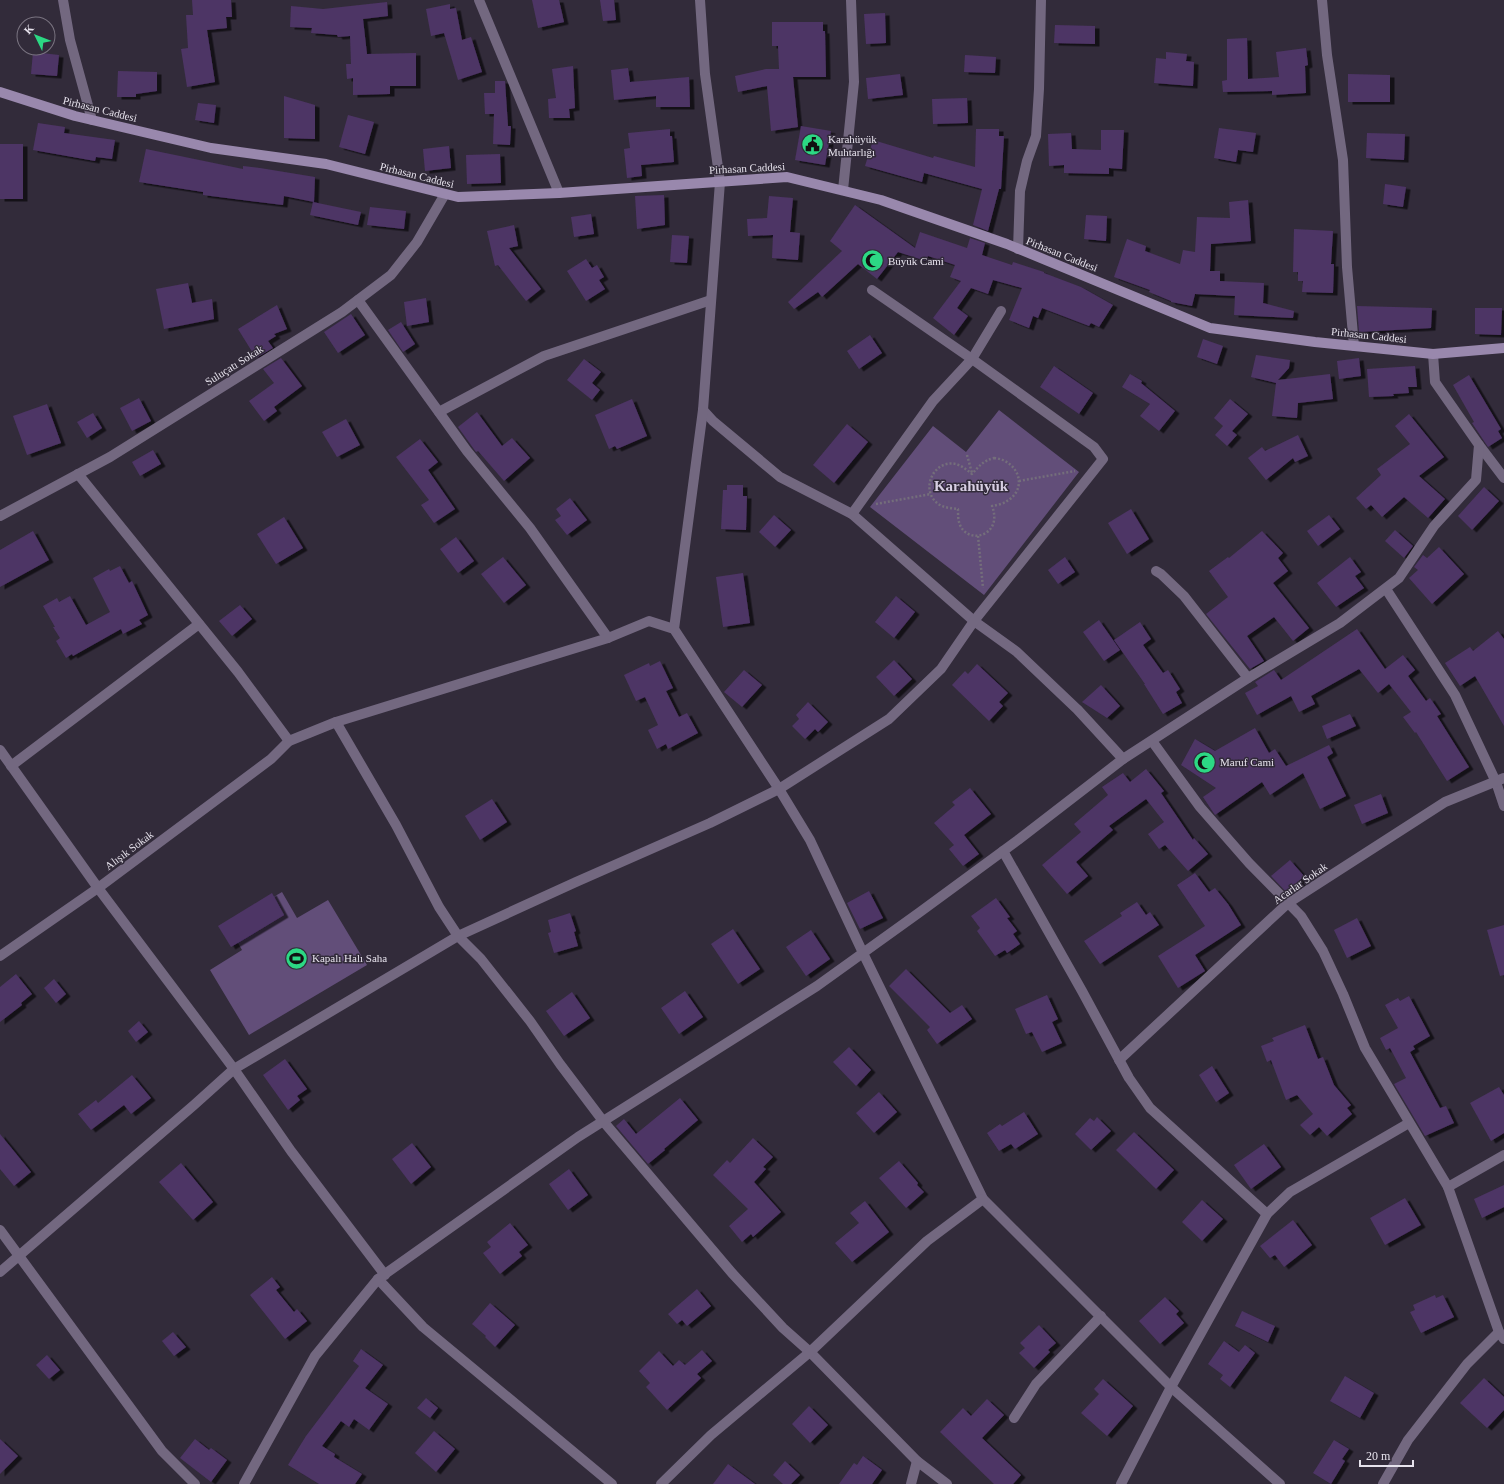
<svg xmlns="http://www.w3.org/2000/svg" width="1504" height="1484" font-family="Georgia,serif">
<defs>
<filter id="shadow"><feDropShadow dx="4.5" dy="2.5" stdDeviation="0" flood-color="#0009"/></filter>
</defs>
<rect width="100%" height="100%" fill="#322b3a"/>
<g fill="#624e79">
<polygon points="999,410 1079,472 984,595 870,507 933,426 966,452"/>
<polygon points="282,892 297,918 328,900 367,965 249,1035 210,970 242,950 227,924"/>
</g>
<g fill="#4d3465" filter="url(#shadow)">
<polygon points="192,0 231,0 232,17 226,17 227,28 207,30 215,82 187,87 181,49 188,48 186,15 193,15"/>
<polygon points="532,0 559,0 564,22 538,28"/>
<polygon points="600,0 614,0 616,20 603,21"/>
<polygon points="387,2 388,16 363,19 367,54 416,53 416,86 390,86 390,94 353,95 353,78 347,79 346,64 351,64 350,36 338,37 337,35 311,33 312,28 290,27 291,6 323,9"/>
<polygon points="450,4 450,9 456,8 462,40 471,37 482,72 458,80 444,33 431,36 426,9"/>
<polygon points="885,13 886,43 866,44 864,14"/>
<polygon points="772,22 823,22 823,31 825,31 826,77 793,77 798,127 771,131 767,86 738,92 735,76 766,69 779,69 778,46 772,46"/>
<polygon points="1055,25 1095,26 1095,44 1054,43"/>
<polygon points="1247,38 1248,79 1279,77 1276,52 1306,48 1308,65 1305,66 1306,93 1272,95 1272,91 1223,92 1222,81 1227,80 1227,39"/>
<polygon points="33,52 59,55 57,76 31,74"/>
<polygon points="1166,52 1187,54 1186,61 1194,62 1193,86 1154,83 1156,58 1166,59"/>
<polygon points="965,55 996,57 995,73 964,72"/>
<polygon points="573,66 575,108 569,109 570,118 549,118 548,99 556,98 552,69"/>
<polygon points="628,68 630,82 689,77 690,107 656,107 656,96 614,100 611,70"/>
<polygon points="118,71 157,72 157,91 136,94 136,97 117,97"/>
<polygon points="900,74 903,95 868,99 866,78"/>
<polygon points="1348,74 1390,75 1390,102 1348,102"/>
<polygon points="495,81 505,81 508,126 511,126 510,145 493,144 494,114 485,114 484,93 495,93"/>
<polygon points="284,96 315,105 315,139 284,138"/>
<polygon points="967,98 968,123 933,124 932,99"/>
<polygon points="198,103 216,105 214,123 195,120"/>
<polygon points="348,115 374,122 365,154 339,147"/>
<polygon points="38,123 65,127 64,133 115,140 112,159 96,157 95,161 33,150"/>
<polygon points="801,126 831,131 825,165 795,160"/>
<polygon points="1219,128 1256,133 1253,152 1238,150 1236,162 1214,158"/>
<polygon points="670,129 670,136 672,136 674,162 641,165 642,176 627,178 624,149 630,148 628,133"/>
<polygon points="976,129 999,129 999,136 1004,136 1001,189 999,189 988,231 973,225 982,189 924,173 922,182 865,166 873,140 933,158 934,156 975,167"/>
<polygon points="1101,130 1124,130 1122,169 1109,168 1109,174 1064,173 1064,165 1049,166 1048,134 1071,133 1072,149 1101,150"/>
<polygon points="1367,133 1405,134 1404,160 1366,158"/>
<rect x="0" y="144" width="23" height="55"/>
<polygon points="449,146 451,168 425,171 423,149"/>
<polygon points="146,149 243,169 243,166 260,168 315,177 314,202 284,196 283,205 203,195 203,192 139,182"/>
<polygon points="500,154 501,183 467,184 466,155"/>
<polygon points="1385,184 1406,187 1403,207 1383,204"/>
<polygon points="664,195 665,225 637,229 635,196"/>
<polygon points="769,196 793,198 790,232 800,233 798,260 772,258 773,235 748,236 747,219 767,218"/>
<polygon points="1248,200 1251,241 1211,244 1210,271 1220,271 1220,281 1264,283 1263,303 1294,311 1293,318 1234,315 1235,296 1195,294 1192,306 1171,302 1171,301 1149,292 1150,290 1114,277 1127,239 1146,246 1145,251 1180,264 1183,250 1195,252 1197,217 1230,218 1229,202"/>
<polygon points="313,202 361,212 358,225 310,215"/>
<polygon points="855,205 915,248 920,232 967,248 970,238 985,243 982,255 1012,265 1013,262 1044,272 1044,273 1081,287 1113,305 1099,327 1091,323 1089,326 1042,308 1038,318 1033,316 1029,328 1009,320 1022,288 993,280 988,294 971,288 957,308 968,316 954,335 933,318 961,281 950,277 955,265 928,256 927,258 931,260 929,262 898,252 877,279 858,264 822,297 818,292 794,309 788,302 842,251 830,241"/>
<polygon points="370,207 406,211 404,229 367,225"/>
<polygon points="591,214 594,234 574,237 571,217"/>
<polygon points="1086,215 1107,216 1106,241 1084,239"/>
<polygon points="514,225 518,246 509,248 541,289 526,301 498,265 495,266 487,231"/>
<polygon points="1294,229 1333,231 1331,264 1334,264 1333,293 1302,292 1303,281 1298,281 1298,272 1293,272"/>
<polygon points="672,235 689,236 687,263 670,262"/>
<polygon points="586,259 592,268 597,265 604,277 599,280 605,289 586,301 567,271"/>
<polygon points="188,283 192,303 212,299 214,319 164,329 156,289"/>
<polygon points="426,298 429,322 407,326 404,302"/>
<polygon points="277,305 287,329 274,334 276,336 268,341 273,348 256,358 238,329"/>
<polygon points="1357,306 1432,308 1431,328 1359,332"/>
<polygon points="1475,308 1502,308 1501,335 1475,334"/>
<polygon points="351,314 365,335 338,353 324,332"/>
<polygon points="401,322 415,344 403,352 388,330"/>
<polygon points="870,335 882,353 859,369 847,351"/>
<polygon points="1203,339 1223,346 1217,364 1197,357"/>
<polygon points="1256,355 1290,360 1289,368 1278,380 1330,374 1333,399 1298,403 1297,418 1272,416 1276,383 1251,377"/>
<polygon points="281,358 302,386 274,407 277,411 264,421 249,401 274,383 263,369"/>
<polygon points="1359,358 1361,376 1339,379 1337,361"/>
<polygon points="584,359 601,372 592,383 600,390 592,400 567,380"/>
<polygon points="1054,366 1093,393 1079,414 1040,387"/>
<polygon points="1415,366 1417,387 1408,387 1409,393 1393,394 1394,396 1369,397 1367,369"/>
<polygon points="1130,374 1142,381 1141,383 1175,411 1159,431 1140,416 1150,404 1122,387"/>
<polygon points="1469,375 1501,429 1498,431 1502,438 1488,447 1472,423 1474,422 1453,385"/>
<polygon points="139,398 151,421 132,431 120,408"/>
<polygon points="632,399 647,436 617,449 615,446 609,449 595,415"/>
<polygon points="1230,399 1248,414 1232,431 1237,435 1227,446 1215,435 1223,426 1214,418"/>
<polygon points="47,404 61,443 27,455 13,416"/>
<polygon points="477,412 502,446 512,438 530,458 504,481 478,451 476,452 458,427"/>
<polygon points="93,413 102,428 87,438 77,422"/>
<polygon points="1409,414 1444,457 1419,476 1445,499 1428,518 1404,497 1382,517 1371,505 1366,509 1356,498 1381,475 1377,469 1410,444 1395,426"/>
<polygon points="346,419 360,445 337,457 322,432"/>
<polygon points="847,424 868,442 834,483 813,465"/>
<polygon points="1298,435 1308,456 1295,462 1293,458 1266,480 1248,458 1262,447 1265,451"/>
<polygon points="420,439 438,462 428,470 455,509 434,523 421,505 429,500 396,457"/>
<polygon points="153,450 161,464 140,476 132,462"/>
<polygon points="727,485 743,485 743,496 747,496 746,530 721,529 723,490 727,490"/>
<polygon points="1484,487 1499,501 1472,530 1458,516"/>
<polygon points="570,498 587,520 567,535 555,520 561,516 556,509"/>
<polygon points="1131,509 1149,539 1127,554 1108,523"/>
<polygon points="774,515 791,530 775,547 759,532"/>
<polygon points="1329,515 1340,529 1318,546 1307,531"/>
<polygon points="284,517 303,548 276,564 257,534"/>
<polygon points="1395,530 1413,546 1404,558 1385,541"/>
<polygon points="33,531 49,560 0,587 0,550"/>
<polygon points="1262,531 1283,553 1278,558 1288,571 1273,583 1309,628 1293,641 1274,617 1247,636 1264,661 1250,669 1206,614 1228,597 1209,571 1228,557 1229,558"/>
<polygon points="456,537 474,561 458,573 440,549"/>
<polygon points="1439,547 1464,574 1432,604 1409,578 1418,570 1414,567 1423,555 1427,558"/>
<polygon points="503,557 526,585 504,603 481,574"/>
<polygon points="1065,557 1075,572 1058,584 1048,570"/>
<polygon points="1350,557 1361,572 1355,576 1364,588 1336,607 1317,583"/>
<polygon points="120,566 129,583 132,581 148,615 139,620 142,624 123,634 121,629 73,656 72,654 66,658 56,641 60,638 53,627 55,627 43,606 57,598 59,602 70,596 86,625 110,612 93,578 109,569 110,571"/>
<polygon points="743,573 750,623 723,627 716,577"/>
<polygon points="896,596 915,612 894,638 875,622"/>
<polygon points="240,605 252,619 232,636 219,621"/>
<polygon points="1099,620 1120,650 1104,661 1083,632"/>
<polygon points="1140,622 1151,639 1143,645 1163,673 1168,670 1180,689 1176,692 1182,703 1163,714 1144,684 1145,684 1114,640"/>
<polygon points="1357,629 1385,669 1403,655 1415,670 1408,676 1426,701 1430,698 1441,714 1437,716 1469,767 1447,781 1416,732 1415,733 1403,717 1411,712 1389,684 1378,693 1359,669 1311,696 1315,704 1299,712 1291,696 1257,715 1245,693 1258,686 1255,682 1274,670 1281,680"/>
<polygon points="1498,631 1504,639 1504,726 1475,676 1460,686 1445,663 1470,647 1473,651"/>
<polygon points="894,660 912,679 894,696 876,677"/>
<polygon points="660,661 673,688 666,691 679,717 687,713 698,733 668,749 666,744 657,749 648,730 658,725 645,697 636,701 624,675 649,663 650,666"/>
<polygon points="977,664 1008,693 999,702 1003,706 989,721 952,685 965,671 968,674"/>
<polygon points="744,670 762,685 742,707 724,692"/>
<polygon points="1101,685 1120,706 1107,718 1082,702"/>
<polygon points="808,702 828,722 818,732 815,729 805,739 792,726 799,719 796,715"/>
<polygon points="1350,714 1356,726 1327,739 1322,726"/>
<polygon points="1255,728 1269,753 1275,749 1286,766 1329,745 1333,753 1327,757 1346,796 1320,809 1303,773 1270,795 1262,782 1215,815 1203,797 1216,788 1181,765 1195,739 1215,751"/>
<polygon points="1146,769 1164,791 1161,793 1193,840 1194,838 1208,854 1188,871 1165,845 1159,849 1148,834 1164,822 1146,799 1109,826 1113,830 1076,862 1088,876 1067,894 1042,865 1081,832 1074,824 1108,795 1102,787 1123,773 1130,782"/>
<polygon points="970,788 991,814 964,835 979,854 963,866 949,849 954,845 934,823 955,805 952,802"/>
<polygon points="1381,794 1388,813 1362,824 1354,805"/>
<polygon points="492,799 507,822 480,840 465,816"/>
<polygon points="1290,860 1304,876 1299,881 1303,886 1289,895 1271,876"/>
<polygon points="1195,873 1209,892 1215,888 1228,904 1241,925 1195,955 1205,971 1178,988 1158,956 1205,926 1177,885"/>
<polygon points="869,891 883,918 860,929 847,903"/>
<polygon points="272,893 284,915 231,947 218,926"/>
<polygon points="996,898 1010,917 1007,918 1017,931 1013,934 1020,944 1007,953 1005,950 995,956 977,931 980,928 971,916"/>
<polygon points="1137,902 1146,915 1150,912 1159,925 1100,964 1084,941 1122,916 1120,913"/>
<polygon points="570,913 576,931 574,932 578,946 554,953 548,933 551,932 548,920"/>
<polygon points="1357,918 1371,946 1347,958 1334,930"/>
<polygon points="1504,925 1504,975 1500,976 1487,930"/>
<polygon points="733,929 760,969 738,984 711,944"/>
<polygon points="811,930 830,959 806,976 786,947"/>
<polygon points="906,969 950,1013 962,1005 972,1019 937,1044 927,1030 930,1027 889,986"/>
<polygon points="16,974 32,994 21,1003 22,1005 0,1022 0,987"/>
<polygon points="54,979 66,994 56,1003 44,988"/>
<polygon points="685,991 703,1017 679,1034 661,1008"/>
<polygon points="572,992 590,1018 564,1036 546,1011"/>
<polygon points="1047,995 1058,1019 1052,1022 1062,1043 1042,1052 1032,1032 1026,1034 1015,1009"/>
<polygon points="1409,996 1430,1036 1413,1046 1415,1049 1410,1052 1440,1108 1446,1106 1454,1123 1425,1136 1394,1084 1406,1078 1390,1048 1386,1050 1380,1038 1398,1028 1385,1005 1398,998 1400,1001"/>
<polygon points="139,1021 148,1032 136,1042 128,1031"/>
<polygon points="1305,1025 1318,1059 1323,1057 1334,1085 1351,1105 1347,1108 1352,1114 1327,1136 1319,1127 1310,1135 1300,1125 1313,1114 1297,1095 1286,1100 1271,1060 1267,1062 1261,1046 1274,1041 1272,1038"/>
<polygon points="849,1047 871,1070 856,1086 833,1062"/>
<polygon points="285,1059 307,1089 297,1096 300,1100 288,1110 263,1075"/>
<polygon points="1212,1066 1229,1093 1216,1102 1199,1075"/>
<polygon points="132,1075 151,1098 131,1114 124,1105 91,1130 78,1114 96,1100 98,1103"/>
<polygon points="1499,1087 1504,1095 1504,1133 1491,1141 1470,1103"/>
<polygon points="879,1092 897,1112 874,1133 856,1113"/>
<polygon points="680,1098 698,1120 664,1149 665,1150 648,1164 616,1126 624,1119 636,1134"/>
<polygon points="1024,1112 1038,1134 1015,1149 1011,1144 999,1151 987,1133 1000,1124 1002,1126"/>
<polygon points="1097,1117 1111,1131 1091,1150 1075,1134 1090,1118 1094,1121"/>
<polygon points="1134,1132 1174,1170 1156,1189 1116,1150"/>
<polygon points="0,1134 31,1172 14,1186 0,1169"/>
<polygon points="753,1138 773,1157 763,1167 766,1169 754,1182 781,1212 753,1237 751,1234 742,1242 729,1226 748,1209 713,1175 727,1160 730,1163"/>
<polygon points="412,1143 431,1167 411,1184 392,1159"/>
<polygon points="1264,1144 1281,1167 1251,1189 1234,1165"/>
<polygon points="899,1161 918,1183 917,1185 924,1192 906,1208 879,1178"/>
<polygon points="181,1163 213,1202 193,1220 159,1182"/>
<polygon points="569,1169 588,1195 568,1210 549,1184"/>
<polygon points="1504,1185 1504,1207 1482,1218 1474,1199"/>
<polygon points="1405,1198 1421,1225 1385,1245 1370,1218"/>
<polygon points="1202,1200 1223,1219 1202,1241 1182,1222"/>
<polygon points="865,1201 889,1232 852,1262 835,1243 859,1223 850,1213"/>
<polygon points="1293,1220 1312,1245 1284,1267 1275,1255 1270,1258 1260,1246"/>
<polygon points="510,1223 528,1245 519,1252 522,1256 500,1274 483,1253 491,1247 487,1242"/>
<polygon points="272,1277 280,1287 276,1290 294,1312 297,1309 307,1321 285,1339 250,1295"/>
<polygon points="697,1289 711,1306 687,1326 682,1320 677,1324 668,1314"/>
<polygon points="1435,1295 1436,1298 1443,1295 1454,1317 1421,1333 1410,1312 1415,1310 1413,1305"/>
<polygon points="1165,1297 1179,1311 1176,1314 1184,1323 1160,1344 1139,1321"/>
<polygon points="490,1303 515,1325 495,1347 485,1337 486,1336 472,1324"/>
<polygon points="1242,1311 1275,1326 1268,1342 1235,1326"/>
<polygon points="1039,1325 1056,1343 1048,1350 1050,1352 1034,1368 1019,1353 1025,1348 1020,1343"/>
<polygon points="173,1332 186,1347 174,1356 162,1341"/>
<polygon points="1224,1341 1239,1352 1245,1345 1255,1353 1230,1387 1220,1379 1223,1375 1208,1364"/>
<polygon points="361,1349 383,1365 365,1388 388,1404 369,1430 354,1419 349,1427 341,1421 322,1446 335,1454 334,1457 362,1474 355,1484 319,1484 288,1465 306,1436 359,1366 353,1361"/>
<polygon points="702,1350 712,1361 697,1374 701,1378 667,1410 646,1387 650,1383 639,1371 659,1351 673,1366 679,1360 685,1365"/>
<polygon points="47,1355 60,1370 49,1379 36,1365"/>
<polygon points="1345,1376 1374,1393 1360,1418 1330,1401"/>
<polygon points="1484,1378 1504,1397 1504,1410 1487,1428 1460,1403"/>
<polygon points="1103,1379 1133,1406 1107,1436 1081,1413 1099,1394 1094,1389"/>
<polygon points="426,1398 438,1408 430,1418 417,1408"/>
<polygon points="987,1399 1004,1415 982,1438 1021,1475 1013,1484 994,1484 940,1432 963,1408 971,1416"/>
<polygon points="809,1406 828,1425 810,1443 792,1424"/>
<polygon points="434,1431 455,1449 436,1472 415,1453"/>
<polygon points="0,1439 18,1456 0,1474"/>
<polygon points="195,1439 209,1450 211,1448 227,1460 211,1482 180,1458"/>
<polygon points="1334,1440 1349,1449 1342,1459 1345,1461 1331,1484 1313,1473"/>
<polygon points="863,1456 882,1470 872,1484 839,1484 854,1463 857,1465"/>
<polygon points="785,1461 800,1475 791,1484 783,1484 773,1475"/>
<polygon points="728,1464 755,1484 713,1484"/>
</g>
<g fill="none" stroke-linecap="round" stroke-linejoin="round">
<g stroke="#746e7b" stroke-width="2.5" stroke-dasharray="2 2" stroke-linecap="butt">
<polyline points="967,455 972,473"/>
<path d="M 994,458 C 1018,460 1029,488 1007,501 C 1003,504 997,505 992,506 C 1004,537 965,546 959,522 C 958,518 958,513 958,509 C 952,508 945,508 940,505 C 919,493 932,459 956,464 C 962,466 967,470 972,474 C 979,466 983,461 994,458 Z"/>
<polyline points="1019,481 1075,471"/>
<polyline points="876,504 931,494"/>
<polyline points="978,536 983,588"/>
</g>
<g stroke="#736880" stroke-width="10">
<polyline points="63,0 70,40 92,120"/>
<polyline points="479,0 559,193"/>
<polyline points="1322,0 1327,55 1343,160 1347,267 1354,346"/>
<polyline points="843,190 854,82 851,0"/>
<polyline points="1018,249 1020,191 1027,161 1036,136 1039,89 1041,0"/>
<polyline points="358,300 467,451 530,528 608,638"/>
<polyline points="703,410 713,421 780,477 852,514 974,621 1017,652 1077,709 1123,759"/>
<polyline points="439,412 544,356 711,300"/>
<polyline points="1479,445 1504,478"/>
<polyline points="78,474 238,672 289,741"/>
<polyline points="852,514 933,401 972,359 1001,311"/>
<polyline points="0,516 110,457 342,312 391,275 417,242 445,194"/>
<polyline points="1156,571 1161,574 1184,596 1248,678"/>
<polyline points="1386,589 1455,695 1496,782 1504,806"/>
<polyline points="674,629 703,410 720,182 705,74 700,0"/>
<polyline points="336,722 396,825 439,907 458,936 481,959 530,1021 560,1064 603,1121 732,1273 783,1328 810,1352 917,1461 947,1484"/>
<polyline points="1152,741 1200,807 1249,863 1301,916 1323,951 1343,994 1365,1048 1448,1187 1499,1332 1504,1339"/>
<polyline points="0,750 98,888 234,1069 291,1151 385,1275"/>
<polyline points="11,766 199,624"/>
<polyline points="1003,851 1082,991 1129,1078 1150,1108 1267,1214"/>
<polyline points="0,956 98,888 271,759 289,741 336,722 608,638 649,621 674,629 779,789 810,840 863,953 983,1199 1171,1387 1280,1484"/>
<polyline points="1119,1060 1288,903 1445,802 1504,778"/>
<polyline points="1448,1187 1504,1155"/>
<polyline points="0,1230 162,1451 195,1484"/>
<polyline points="0,1272 194,1105 234,1069 458,936 576,882 710,823 779,789 889,719 941,669 974,621 1103,459 1094,447 972,359 872,290"/>
<polyline points="378,1279 423,1327 612,1484"/>
<polyline points="1014,1418 1036,1384 1101,1316"/>
<polyline points="244,1484 315,1356 378,1279 578,1137 817,986 920,912 1018,840 1123,759 1248,678 1340,623 1399,578 1434,526 1476,480 1479,445 1435,382 1433,354"/>
<polyline points="661,1484 711,1435 810,1352 927,1241 983,1199"/>
<polyline points="911,1484 917,1461"/>
<polyline points="1121,1484 1171,1387 1267,1214 1290,1192 1409,1123"/>
<polyline points="1383,1484 1408,1440 1467,1364 1499,1332"/>
</g>
<polyline stroke="#9988ad" stroke-width="10" points="0,92 75,116 211,148 326,164 458,197 559,193 787,177 881,200 1007,244 1210,328 1315,342 1433,354 1504,348"/>
</g>
<defs>
<symbol id="civic-disc" viewBox="-11 -11 22 22"><circle r="9.5" fill="#2cd884" stroke="#322b3a"/><path d="M-.6-6.5H3V-4.5H.6V-3L4-1V1h2V6H-6V1h2V-1L-.6-3ZM-1.2 2.5V6h2.4V2.5Z" fill="#111"/></symbol>
<symbol id="mosque-disc" viewBox="-11 -11 22 22"><circle r="9.5" fill="#2cd884" stroke="#322b3a"/><path d="M3.5-4.9A6 6 0 1 0 3.5 4.9A5 5 0 1 1 3.5-4.9Z" fill="#111"/></symbol>
<symbol id="stadium-disc" viewBox="-11 -11 22 22"><circle r="9.5" fill="#2cd884" stroke="#322b3a"/><path d="M0-5a6.5 5 0 1 0 0 10a6.5 5 0 1 0 0-10ZM-3.5-1.8h7v3.6h-7Z" fill="#111"/></symbol>
</defs>
<g fill-rule="evenodd">
<use href="#civic-disc" x="800" y="132" width="25" height="25"/>
<use href="#mosque-disc" x="860" y="248" width="25" height="25"/>
<use href="#mosque-disc" x="1192" y="750" width="25" height="25"/>
<use href="#stadium-disc" x="284" y="946" width="25" height="25"/>
</g>
<g text-anchor="middle" dominant-baseline="central" stroke-width="3" stroke-linejoin="round" paint-order="stroke">
<g font-size="11" fill="#e6e2ec" stroke="#322b3a">
<text transform="translate(100 109) rotate(14)">Pirhasan Caddesi</text>
<text transform="translate(747 168) rotate(-3)">Pirhasan Caddesi</text>
<text transform="translate(417 175) rotate(14)">Pirhasan Caddesi</text>
<text transform="translate(1062 254) rotate(22)">Pirhasan Caddesi</text>
<text transform="translate(1369 335) rotate(6)">Pirhasan Caddesi</text>
<text transform="translate(234 365) rotate(-32)">Suluçatı Sokak</text>
<text transform="translate(129 850) rotate(-37)">Alışık Sokak</text>
<text transform="translate(1300 883) rotate(-35)">Acarlar Sokak</text>
</g>
<g font-size="11" fill="#e6e2ec" stroke="#322b3a" text-anchor="start">
<text x="828" y="139">Karahüyük<tspan x="828" dy="13">Muhtarlığı</tspan></text>
<text x="888" y="261">Büyük Cami</text>
<text x="1220" y="762">Maruf Cami</text>
<text x="312" y="958">Kapalı Halı Saha</text>
</g>
<g font-size="15" font-weight="bold" fill="#d8cfe3" stroke="#322b3a">
<text x="971" y="486">Karahüyük</text>
</g>
</g>
<g transform="translate(36 36) rotate(313)"><circle r="19" fill="#322b3a" stroke="#7a7481"/>
<path d="M0-3L7 15L0 10L-7 15Z" fill="#2cd884"/>
<text y="-6" font-size="11" font-weight="bold" text-anchor="middle" fill="#e6e2ec">K</text>
</g>
<path d="M1360 1460v6h53v-6" fill="none" stroke="#e6e2ec" stroke-width="2"/>
<text x="1366" y="1460" font-size="12" fill="#e6e2ec" stroke="#322b3a" stroke-width="3" paint-order="stroke">20 m</text>
</svg>
